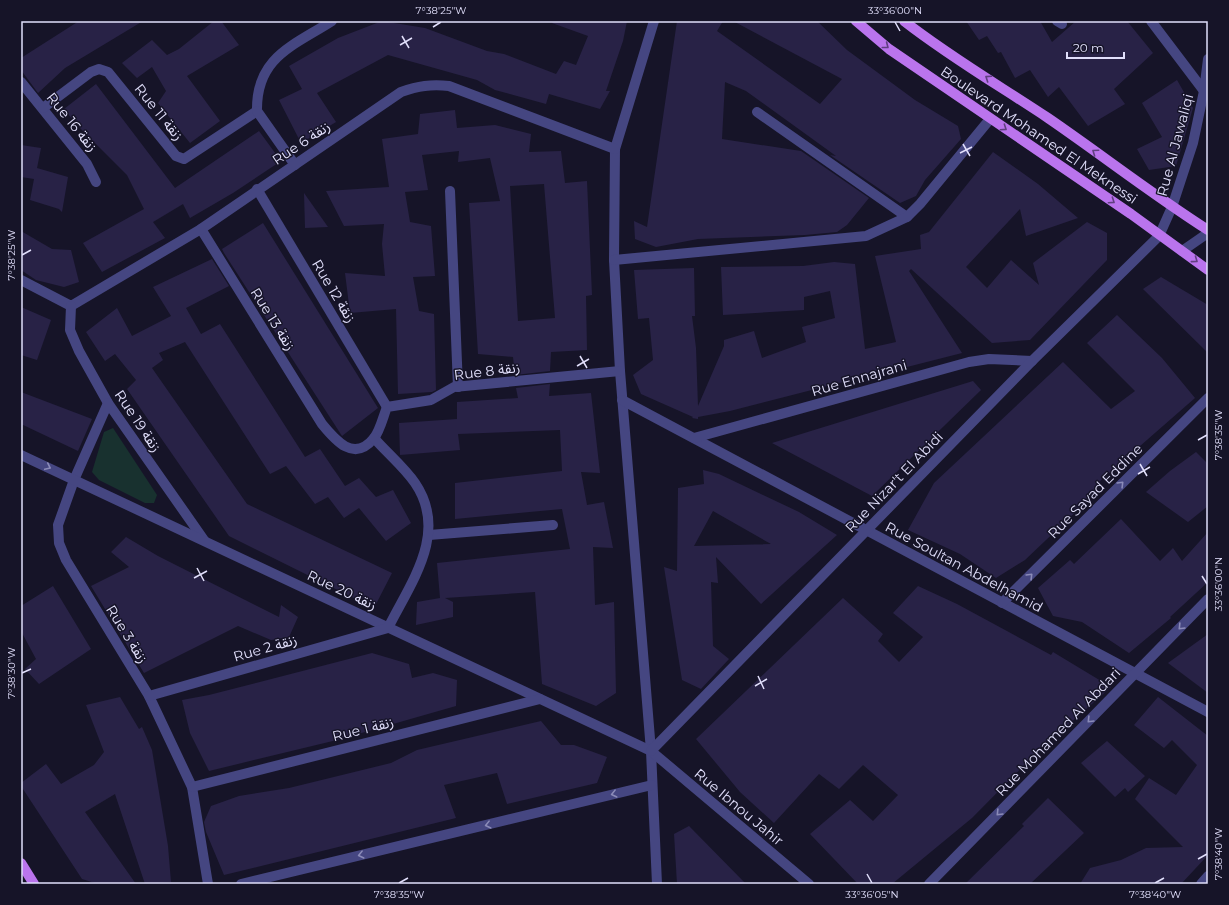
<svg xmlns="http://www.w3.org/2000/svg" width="1229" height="905" font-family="Montserrat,'Noto Sans Arabic',sans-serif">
<rect width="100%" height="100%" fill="#161428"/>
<polygon fill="#18312f" points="113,428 157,495 154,503 145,503 99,480 92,472 104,432"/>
<g fill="#282246" fill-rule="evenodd">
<polygon points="79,21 143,21 65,68 38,93 21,70 21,58"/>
<polygon points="214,21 221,21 239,45 187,76 220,121 190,143 158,103 166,91 152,67 137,78 122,63 152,40 167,55 179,49"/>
<polygon points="382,21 425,28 487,51 504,54 556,74 564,61 576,65 588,36 552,23 553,21 627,21 623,41 606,91 610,91 600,109 549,94 546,104 495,90 477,80 388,55 317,93 336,122 301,143 279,100 302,89 289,66 338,38"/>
<polygon points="677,21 723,21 717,31 820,104 842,79 733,21 817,21 847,50 915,100 958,126 961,139 925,180 916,196 900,203 830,155 836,156 746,91 725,82 722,139 801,151 869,198 847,225 837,232 805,235 698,239 656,247 635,239 634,221 647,227"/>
<polygon points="966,21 1040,21 1052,42 1076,21 1127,21 1153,53 1114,89 1125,104 1088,126 1059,87 1048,97 1030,70 1015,78 1001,52 998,53 987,36 979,40"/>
<polygon points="1177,80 1193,108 1176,166 1149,170 1137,149 1162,137 1142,103"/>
<polygon points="96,84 175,188 259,131 281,161 233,193 190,218 183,204 153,222 165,238 102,272 83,243 144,209 127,175 77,125 64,109"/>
<path d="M 455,110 L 457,128 L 495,125 L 531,134 L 529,152 L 561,151 L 565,183 L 587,181 L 592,295 L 586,296 L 587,350 L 551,352 L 550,371 L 515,375 L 513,357 L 478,354 L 469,203 L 500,201 L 490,158 L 458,162 L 459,151 L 422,155 L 428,190 L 405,192 L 410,222 L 431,226 L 435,276 L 413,277 L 419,311 L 434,314 L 436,390 L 432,392 L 398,394 L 396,309 L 350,313 L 345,273 L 385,276 L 382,244 L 384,224 L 344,226 L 326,191 L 389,187 L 382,139 L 418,134 L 420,114 ZM 544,184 L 555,318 L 518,321 L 510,186 Z"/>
<polygon points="21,145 41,148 37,168 68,177 62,212 59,209 30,200 34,179 21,177"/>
<polygon points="993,152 1038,184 1078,218 1026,236 1020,209 966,267 987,288 1011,260 1039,285 1033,263 1087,222 1107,233 1107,260 1030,340 992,343 911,269 909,271 962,353 907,367 882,369 843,382 730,411 698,417 698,419 692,418 693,417 641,394 633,375 653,360 649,318 638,319 634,270 694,268 695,316 692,316 696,348 698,406 724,346 724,340 754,331 762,358 806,342 802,327 835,318 830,291 804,297 804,310 723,315 721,267 803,266 834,262 855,264 865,349 896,342 875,256 921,249 920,235 929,232"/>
<polygon points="304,193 328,227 305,228"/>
<polygon points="263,223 378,408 342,436 224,253 222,249"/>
<polygon points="21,231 52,249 71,250 79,282 64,287 36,280 21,270"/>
<polygon points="212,259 229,286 186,308 201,334 220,324 305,457 320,449 345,486 359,478 376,497 393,490 411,523 386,541 359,508 344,518 328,497 315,504 286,466 270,474 185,342 159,353 163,360 152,368 247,504 392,573 374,608 229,536 127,389 136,380 115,354 105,361 86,332 117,308 132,336 171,316 153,287"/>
<polygon points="1161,277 1208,305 1208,353 1143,289"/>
<polygon points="21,307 51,320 37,360 21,355"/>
<polygon points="1117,315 1162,358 1195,398 1100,481 1086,502 1025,560 996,578 960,554 908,530 934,483 1063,362 1111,409 1135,391 1087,343"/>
<polygon points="973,381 981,390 872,496 772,443"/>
<polygon points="550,384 549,396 591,393 600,473 581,472 587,505 604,502 613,548 593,547 595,605 614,602 616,693 596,706 542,684 535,592 445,598 453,602 453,617 416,625 417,602 440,598 437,563 570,549 562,509 455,519 455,483 562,471 560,430 458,434 460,450 400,455 399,423 457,419 457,402 518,398 516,388"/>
<polygon points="21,392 92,419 78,451 21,424"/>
<polygon points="1196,452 1208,464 1208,506 1188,522 1146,492 1170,471"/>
<path d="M 703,470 L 719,474 L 799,512 L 837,535 L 761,604 L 716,557 L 718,583 L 711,582 L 713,646 L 729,659 L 701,689 L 682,680 L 664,567 L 677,571 L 678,488 L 704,484 ZM 713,511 L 771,544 L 694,546 Z"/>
<polygon points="1121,519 1160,561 1173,548 1182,561 1208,532 1208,582 1170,617 1171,618 1129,653 1082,622 1053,616 1038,588 1070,560 1074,564"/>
<polygon points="126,537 158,556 279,617 281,605 298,617 289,637 271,640 238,626 144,673 91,586 129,567 111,552"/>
<polygon points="53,586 91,649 39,684 25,669 36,659 21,631 21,606"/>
<polygon points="918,586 957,604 1051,655 1053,652 1111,687 1058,734 1057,732 972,818 892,884 858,884 810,834 850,800 873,821 898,795 863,765 839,789 819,774 774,823 740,792 696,739 843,598 883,634 878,641 899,662 923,637 893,613"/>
<polygon points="1208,634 1208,693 1168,663"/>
<polygon points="372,653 409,664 412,678 433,673 457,680 456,706 337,740 209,771 190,733 182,700 209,695"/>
<polygon points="120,697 139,729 142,727 152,750 168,846 171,882 145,884 115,794 85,812 136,884 98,884 82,879 21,786 21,783 46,764 61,784 94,765 104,752 86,705"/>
<polygon points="1158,697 1208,736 1208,855 1181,884 1080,884 1090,868 1121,860 1146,848 1183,847 1135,799 1149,778 1176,795 1197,765 1172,740 1164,748 1134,725"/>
<polygon points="541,721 561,745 574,745 607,757 597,783 507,804 497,773 444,785 456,818 224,875 206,832 204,822 211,806 239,796 289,788 391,763 417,750"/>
<polygon points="1107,741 1145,776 1128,792 1125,788 1115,797 1081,763"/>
<polygon points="1048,798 1084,833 1030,884 965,884 1024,826 1022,824"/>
<polygon points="689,826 746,884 677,884 674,834"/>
</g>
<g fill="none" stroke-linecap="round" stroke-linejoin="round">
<g stroke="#454681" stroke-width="10">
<polyline points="654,21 615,149 614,260 620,371 651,751 657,884"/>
<polyline points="1057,21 1062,24"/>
<polyline points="1151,21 1204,91"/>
<polyline points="21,82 87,164 96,182"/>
<polyline points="43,108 91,72 99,69 108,72 176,156 184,159 257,111"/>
<path d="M 257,111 C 256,57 293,46 332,21"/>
<polyline points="257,111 295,165"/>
<polyline points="757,112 907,217"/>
<polyline points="257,189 387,407"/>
<polyline points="450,191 458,387"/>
<path d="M 201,229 L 322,424 C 335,440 354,463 374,438 C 380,431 383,417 387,407 L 431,400 L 454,387 L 620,371"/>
<polyline points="1182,251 1208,233"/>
<polyline points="614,260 866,236 907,217 920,204 990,119"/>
<path d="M 21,280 L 71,306 L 201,229 L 401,92 C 418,86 431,84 449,86 L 615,149"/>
<polyline points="71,306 70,330 79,351 108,403 204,540"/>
<polyline points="622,400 1208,712"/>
<polyline points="108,403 74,480 58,525 59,543 66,560 149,696 192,787 208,884"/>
<polyline points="694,438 969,362 989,359 1032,361"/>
<polyline points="21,455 651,751 809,884"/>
<polyline points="429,535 553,525"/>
<polyline points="1002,603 1208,398"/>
<path d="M 149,696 L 388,628 C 411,582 449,533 415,483 C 404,467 387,453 374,438"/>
<polyline points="651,751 1032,361 1159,236 1172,207 1193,143 1204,91 1208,59"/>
<polyline points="192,787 540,699"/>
<polyline points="241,884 652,785"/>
<polyline points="929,884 1208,599"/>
<polyline points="1201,884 1208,876"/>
</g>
<g stroke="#ba74ed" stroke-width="10">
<polyline points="856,21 889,49 1131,214 1208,270"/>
<path d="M 904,21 C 950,57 1000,86 1048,118 C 1102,155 1153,195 1208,230"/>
<polyline points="21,863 34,884"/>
</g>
</g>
<defs><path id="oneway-chevron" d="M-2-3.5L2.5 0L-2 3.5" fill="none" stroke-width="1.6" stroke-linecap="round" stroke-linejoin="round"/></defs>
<g stroke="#603f81">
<use href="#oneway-chevron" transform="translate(886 46) rotate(38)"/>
<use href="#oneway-chevron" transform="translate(988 78) rotate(-146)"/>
<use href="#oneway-chevron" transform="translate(1004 128) rotate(34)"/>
<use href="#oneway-chevron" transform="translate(1095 152) rotate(-145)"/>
<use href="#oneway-chevron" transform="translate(1112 201) rotate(34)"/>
<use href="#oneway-chevron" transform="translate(1195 260) rotate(36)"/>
</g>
<g stroke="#8b8bb8">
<use href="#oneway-chevron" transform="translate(48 467) rotate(25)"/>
<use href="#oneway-chevron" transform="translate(1121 484) rotate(-45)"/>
<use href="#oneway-chevron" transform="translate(1030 576) rotate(-45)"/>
<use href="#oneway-chevron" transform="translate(1181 627) rotate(134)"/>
<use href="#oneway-chevron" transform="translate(1090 720) rotate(134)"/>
<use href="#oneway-chevron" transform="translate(614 794) rotate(166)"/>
<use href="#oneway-chevron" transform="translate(999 813) rotate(134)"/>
<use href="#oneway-chevron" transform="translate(488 825) rotate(166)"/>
<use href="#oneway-chevron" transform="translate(361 855) rotate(166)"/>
</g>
<path fill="none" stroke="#e1dffb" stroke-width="1.5" d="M 895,22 L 900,31M 433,27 L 441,22M 402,36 L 409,48M 400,45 L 412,38M 963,144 L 970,156M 960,153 L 972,147M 22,255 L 31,250M 580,356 L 587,368M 577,366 L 589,359M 1198,440 L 1207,435M 1140,464 L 1147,476M 1138,474 L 1150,467M 197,568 L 204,581M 1202,576 L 1207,584M 194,578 L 207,571M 22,673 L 31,669M 758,676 L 764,689M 755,686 L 767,679M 1198,859 L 1207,854M 867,874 L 872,883M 399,883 L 408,878M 1155,883 L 1164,878"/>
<g text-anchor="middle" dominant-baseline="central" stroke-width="3" stroke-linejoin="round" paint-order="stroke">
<g font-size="14" fill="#e1dffb" stroke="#161428">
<text transform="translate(159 112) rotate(51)">Rue 11 زنقة</text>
<text transform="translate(72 122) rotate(51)">Rue 16 زنقة</text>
<text transform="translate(1039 135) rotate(34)">Boulevard Mohamed El Meknessi</text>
<text transform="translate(301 143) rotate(-34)">Rue 6 زنقة</text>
<text transform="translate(1175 145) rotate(-75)">Rue Al Jawaliqi</text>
<text transform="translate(334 291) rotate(59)">Rue 12 زنقة</text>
<text transform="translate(273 319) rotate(58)">Rue 13 زنقة</text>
<text transform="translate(487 371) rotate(-7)">Rue 8 زنقة</text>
<text transform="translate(859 378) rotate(-16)">Rue Ennajrani</text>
<text transform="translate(138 421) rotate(56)">Rue 19 زنقة</text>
<text transform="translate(894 482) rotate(-46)">Rue Nizar't El Abidi</text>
<text transform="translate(1095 491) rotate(-45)">Rue Sayad Eddine</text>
<text transform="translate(964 567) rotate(28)">Rue Soultan Abdelhamid</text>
<text transform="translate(342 590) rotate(25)">Rue 20 زنقة</text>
<text transform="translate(127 634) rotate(58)">Rue 3 زنقة</text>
<text transform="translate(265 648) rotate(-16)">Rue 2 زنقة</text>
<text transform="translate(363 729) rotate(-14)">Rue 1 زنقة</text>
<text transform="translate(1058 732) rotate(-46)">Rue Mohamed Al Abdari</text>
<text transform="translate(739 807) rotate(40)">Rue Ibnou Jahir</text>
</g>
</g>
<rect width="1229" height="905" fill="none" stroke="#161428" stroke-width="44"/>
<path d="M1067 52v6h57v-6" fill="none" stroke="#e1dffb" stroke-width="2"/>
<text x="1073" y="52" font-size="12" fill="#e1dffb" stroke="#161428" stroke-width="3" paint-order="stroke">20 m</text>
<rect x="22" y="22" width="1185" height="861" fill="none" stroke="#e1dffb" stroke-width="1.5"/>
<g font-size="10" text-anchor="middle" fill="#e1dffb">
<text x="441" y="14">7°38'25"W</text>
<text x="895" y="14">33°36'00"N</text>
<text transform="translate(11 255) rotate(-90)" y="4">7°38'25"W</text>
<text transform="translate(1218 435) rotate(-90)" y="4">7°38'35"W</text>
<text transform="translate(1218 584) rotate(-90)" y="4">33°36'00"N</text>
<text transform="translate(11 673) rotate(-90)" y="4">7°38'30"W</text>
<text transform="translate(1218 854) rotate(-90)" y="4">7°38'40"W</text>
<text x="399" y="898">7°38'35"W</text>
<text x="872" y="898">33°36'05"N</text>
<text x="1155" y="898">7°38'40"W</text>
</g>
</svg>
